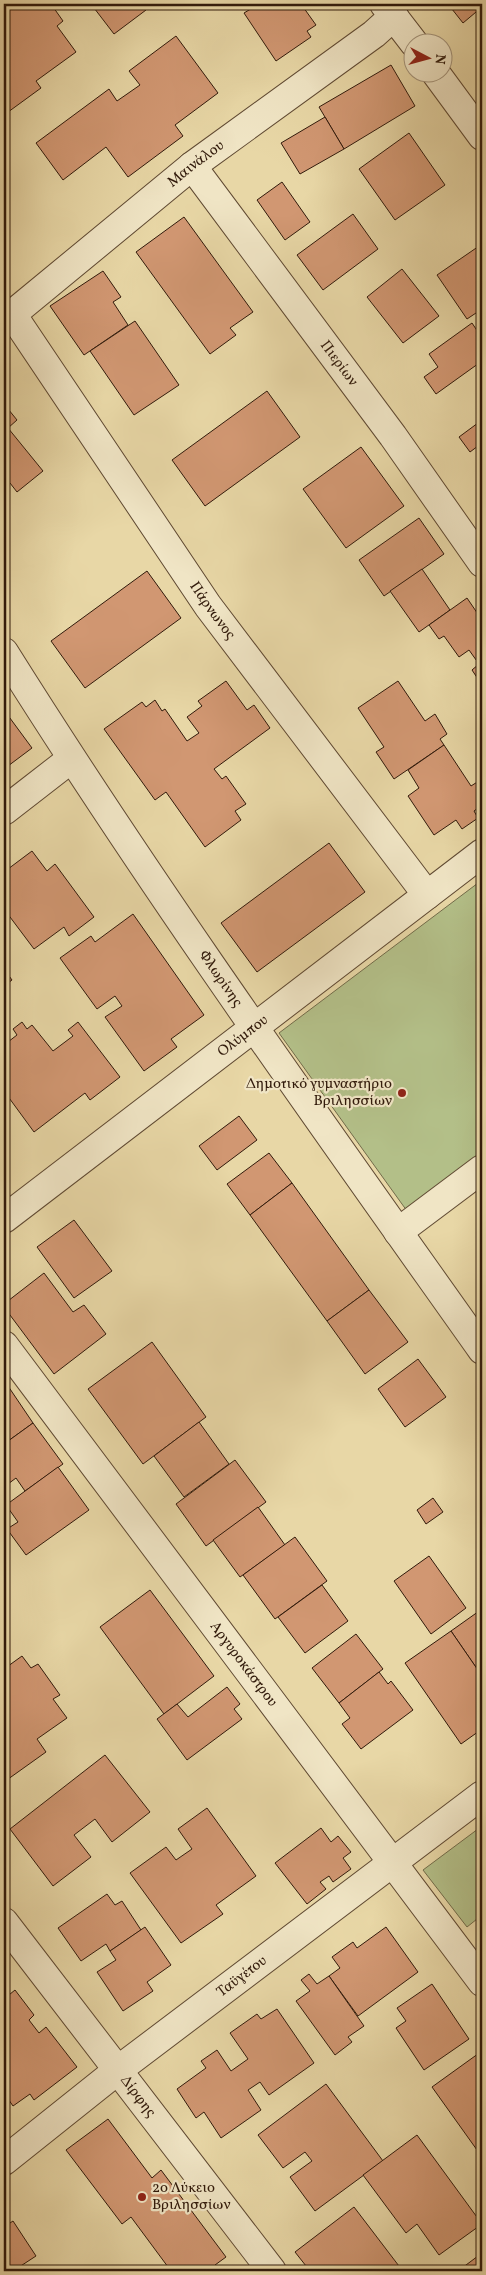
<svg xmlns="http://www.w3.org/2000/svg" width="486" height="2275" font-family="Vollkorn,serif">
<rect width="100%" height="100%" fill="#e8d7a6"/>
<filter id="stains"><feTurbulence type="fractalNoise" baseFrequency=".004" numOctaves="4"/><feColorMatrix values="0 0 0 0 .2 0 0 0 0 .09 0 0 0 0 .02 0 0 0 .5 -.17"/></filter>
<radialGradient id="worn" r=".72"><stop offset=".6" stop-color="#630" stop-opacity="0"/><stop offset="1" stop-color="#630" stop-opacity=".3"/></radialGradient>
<g fill="#b3bf88" stroke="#726c4a">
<polygon points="482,880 482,1154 407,1211 279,1033"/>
<polygon points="482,1826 482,1915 467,1927 423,1870"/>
</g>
<g fill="#d19772" stroke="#311a0b">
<polygon points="4,4 42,4 46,8 51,4 63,21 57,26 76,52 36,81 41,88 4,115"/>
<polygon points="91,4 141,4 146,10 114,34"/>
<polygon points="259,4 301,4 316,25 307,31 311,37 276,61 244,13"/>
<polygon points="448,4 482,4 482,7 463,23"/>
<polygon points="176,36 218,93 175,125 183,136 128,177 106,147 63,180 36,143 109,89 117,101 140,85 129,71"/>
<polygon points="391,65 415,106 344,149 319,107"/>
<polygon points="325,117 344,149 300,174 281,143"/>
<polygon points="409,133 445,185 395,220 359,169"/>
<polygon points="282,182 310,222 285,240 257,200"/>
<polygon points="353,214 378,249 323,290 297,255"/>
<polygon points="184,217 253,312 230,328 236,335 210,354 136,252"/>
<polygon points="482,244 482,309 467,319 437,275"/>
<polygon points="402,269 439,316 403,343 367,297"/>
<polygon points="103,271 121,297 113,302 128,325 84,355 50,306"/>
<polygon points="135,321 179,385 134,415 90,351"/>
<polygon points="472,323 482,338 482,361 436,394 424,377 438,367 429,354"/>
<polygon points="267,391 300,437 205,506 172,460"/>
<polygon points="4,404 17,420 8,428 43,471 17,492 10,483 4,488"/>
<polygon points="482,420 482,451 478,446 470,452 459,437"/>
<polygon points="361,447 404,506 346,548 303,489"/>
<polygon points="419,518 444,554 384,596 359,560"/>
<polygon points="422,569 450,610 419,632 390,591"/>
<polygon points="147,571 181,618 85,688 51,641"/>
<polygon points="467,598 482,620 482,685 472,670 479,664 469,650 459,657 444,636 439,639 429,625"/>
<polygon points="226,681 247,710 254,705 270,728 214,769 222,779 226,776 246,804 235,811 241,820 205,847 166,792 155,800 104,729 142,702 146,707 155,700 162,711 165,709 187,741 199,733 187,717 202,706 198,701"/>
<polygon points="398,681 425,721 435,714 447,734 440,739 444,745 394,779 376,752 384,747 358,708"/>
<polygon points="4,710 32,748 4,769"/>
<polygon points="444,745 471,786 482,779 482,805 474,811 478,818 462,829 456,820 434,835 408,796 419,788 408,770"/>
<polygon points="329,843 365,892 257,972 221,923"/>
<polygon points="32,851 47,871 55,864 94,917 69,936 64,927 34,949 4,909 4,872"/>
<polygon points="133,914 204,1015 171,1039 177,1047 144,1071 105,1017 122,1006 115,996 97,1009 60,958 91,936 95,942"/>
<polygon points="4,969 12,980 4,986"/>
<polygon points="22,1022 27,1029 32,1025 53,1051 73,1036 68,1030 78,1022 120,1077 90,1100 85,1093 34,1132 4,1091 4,1045 17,1035 13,1029"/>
<polygon points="239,1116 257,1140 217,1170 199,1146"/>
<polygon points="269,1153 292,1183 250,1215 227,1184"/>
<polygon points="292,1183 369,1290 327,1321 250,1215"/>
<polygon points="74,1220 112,1271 74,1298 37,1247"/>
<polygon points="44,1273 73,1312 84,1305 106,1334 54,1374 4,1307 4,1304"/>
<polygon points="369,1290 408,1342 365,1374 327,1321"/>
<polygon points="152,1342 206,1417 143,1464 88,1389"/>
<polygon points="418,1359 446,1397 405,1427 378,1389"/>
<polygon points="8,1386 33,1423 4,1444 4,1389"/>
<polygon points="199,1422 229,1464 184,1497 154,1456"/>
<polygon points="33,1423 63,1464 25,1491 16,1478 4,1487 4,1444"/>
<polygon points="235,1460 266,1502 206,1546 176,1504"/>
<polygon points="58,1467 89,1510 26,1555 7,1529 18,1522 6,1505"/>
<polygon points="433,1498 443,1512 426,1524 417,1510"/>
<polygon points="258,1507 285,1545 240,1577 213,1540"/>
<polygon points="295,1537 327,1581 275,1619 243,1575"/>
<polygon points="429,1556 466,1608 431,1634 394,1581"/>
<polygon points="322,1585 348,1621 305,1653 278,1617"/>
<polygon points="150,1590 214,1676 164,1714 100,1627"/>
<polygon points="482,1609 482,1676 451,1631"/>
<polygon points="451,1631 482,1676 482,1729 461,1744 405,1663"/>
<polygon points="356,1634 383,1669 339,1703 312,1668"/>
<polygon points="22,1656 31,1668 38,1664 60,1695 53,1699 67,1718 37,1739 46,1752 4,1782 4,1669"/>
<polygon points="379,1672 388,1684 391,1681 413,1710 361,1749 342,1724 350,1718 339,1703"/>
<polygon points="227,1687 240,1704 234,1709 242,1719 187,1760 157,1719 177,1704 188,1717"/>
<polygon points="105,1755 150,1812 112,1842 95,1819 74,1835 91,1857 53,1886 10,1829"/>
<polygon points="207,1808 256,1876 216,1905 223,1914 181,1943 130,1873 166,1847 176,1860 192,1849 178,1829"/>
<polygon points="321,1828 331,1842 338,1836 351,1852 343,1858 351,1869 333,1882 329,1876 320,1882 326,1889 307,1904 275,1863"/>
<polygon points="107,1894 115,1905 122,1901 141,1930 110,1951 106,1944 81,1961 58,1928"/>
<polygon points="145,1927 171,1965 147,1982 153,1991 123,2011 97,1972 116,1960 110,1951"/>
<polygon points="386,1927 418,1972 358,2016 329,1976 340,1968 332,1957 353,1942 357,1948"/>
<polygon points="309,1974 317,1984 329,1976 364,2026 348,2037 352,2042 335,2055 296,2001 310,1991 301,1980"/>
<polygon points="432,1984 469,2039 424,2070 396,2028 406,2021 397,2008"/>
<polygon points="15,1990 34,2015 29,2020 39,2033 46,2027 77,2067 34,2100 30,2094 13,2106 4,2093 4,1999"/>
<polygon points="277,2009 314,2063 269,2095 260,2082 248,2090 261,2110 221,2138 204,2112 196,2118 177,2089 206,2068 201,2061 217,2050 231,2071 248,2059 230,2033 257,2014 261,2019"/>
<polygon points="482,2051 482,2157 432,2087"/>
<polygon points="326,2084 383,2161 315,2211 290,2177 312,2161 305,2152 283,2168 258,2135"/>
<polygon points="108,2119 152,2178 161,2170 226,2257 215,2265 220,2271 171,2271 131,2217 122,2224 66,2150"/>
<polygon points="417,2135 482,2224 439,2255 417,2224 406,2233 363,2175"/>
<polygon points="354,2207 402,2270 400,2271 310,2271 295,2252"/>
<polygon points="13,2221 36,2256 13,2271 4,2271 4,2227"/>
<polygon points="482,2253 482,2271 458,2271"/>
</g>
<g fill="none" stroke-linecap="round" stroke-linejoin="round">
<defs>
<g id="minor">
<polyline points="384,4 414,43"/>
<polyline points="435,72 482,136"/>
<path id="s1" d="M 192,166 L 393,436 L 482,563"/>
<path id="s2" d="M 12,314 L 208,606 L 427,895"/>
<path id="s3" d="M 4,321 L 192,166 L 374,34 L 394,16"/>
<path id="s4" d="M 4,652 C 154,891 319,1120 482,1350"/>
<polyline points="4,811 71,759"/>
<path id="s5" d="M 4,1219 L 482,853"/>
<polyline points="398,1232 482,1169"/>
<path id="s6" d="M 4,1345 L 482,1982"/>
<path id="s7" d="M 4,1922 L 272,2271"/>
<path id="s8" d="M 4,2161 L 118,2070 L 482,1795"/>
</g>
</defs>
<use href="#minor" stroke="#5f4932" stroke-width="30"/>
<use href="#minor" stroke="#f0e5c5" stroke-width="28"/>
</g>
<g fill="#8f2418" stroke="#f0e5c5" stroke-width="2">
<circle cx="402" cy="1093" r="5"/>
<circle cx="142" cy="2197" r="5"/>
</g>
<g text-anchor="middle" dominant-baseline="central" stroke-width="4.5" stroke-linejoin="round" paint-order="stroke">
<g font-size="15" fill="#311a0b" stroke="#f0e5c5">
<text stroke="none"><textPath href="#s3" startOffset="248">Μαινάλου</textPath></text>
<text stroke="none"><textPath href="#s1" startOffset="246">Πιερίων</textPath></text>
<text stroke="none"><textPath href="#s2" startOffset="358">Πάρνωνος</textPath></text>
<text stroke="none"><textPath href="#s4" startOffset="392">Φλωρίνης</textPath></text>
<text stroke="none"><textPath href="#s5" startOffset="301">Ολύμπου</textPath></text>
<text stroke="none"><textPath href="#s6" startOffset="399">Αργυροκάστρου</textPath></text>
<text stroke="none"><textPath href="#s8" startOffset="301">Ταϋγέτου</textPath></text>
<text stroke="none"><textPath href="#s7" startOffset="220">Δίρφης</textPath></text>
</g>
<g font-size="15" fill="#311a0b" stroke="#f0e5c5" text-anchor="end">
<text x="392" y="1084">Δημοτικό γυμναστήριο<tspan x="392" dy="17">Βριλησσίων</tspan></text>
<text x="152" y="2188" text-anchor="start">2ο Λύκειο<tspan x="152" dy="17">Βριλησσίων</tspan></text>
</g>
</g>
<rect width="486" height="2275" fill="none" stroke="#e8d7a6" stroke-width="20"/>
<rect x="5" y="5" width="476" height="2265" fill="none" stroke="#311a0b" stroke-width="2.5"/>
<rect x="10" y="10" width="466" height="2255" fill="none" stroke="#311a0b"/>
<g transform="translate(428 58) rotate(96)"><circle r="24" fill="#f0e5c5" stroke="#a4947b"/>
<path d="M0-4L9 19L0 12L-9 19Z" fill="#8f2418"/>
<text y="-8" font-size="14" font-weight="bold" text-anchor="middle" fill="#311a0b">N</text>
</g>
<rect width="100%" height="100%" filter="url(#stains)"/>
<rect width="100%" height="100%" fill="url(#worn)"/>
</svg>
